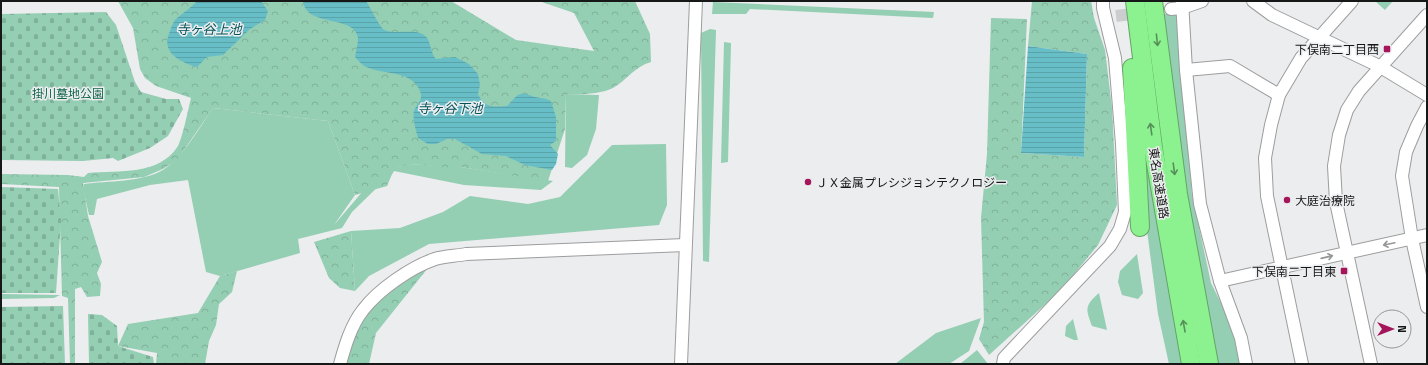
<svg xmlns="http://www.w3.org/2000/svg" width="1428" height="365" font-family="'Titillium Web','Noto Sans JP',sans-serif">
<defs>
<pattern id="forest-crowns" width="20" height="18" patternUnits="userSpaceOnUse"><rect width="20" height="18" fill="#94ceb3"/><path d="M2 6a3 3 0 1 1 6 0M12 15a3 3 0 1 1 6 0" fill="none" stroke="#7fb099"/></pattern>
<pattern id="cemetery-stones" width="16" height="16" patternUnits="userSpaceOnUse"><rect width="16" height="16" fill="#94ceb3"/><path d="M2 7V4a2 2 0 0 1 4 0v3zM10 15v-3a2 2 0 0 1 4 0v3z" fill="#7fb099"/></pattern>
<pattern id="water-rules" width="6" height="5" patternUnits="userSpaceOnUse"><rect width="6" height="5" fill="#68bec6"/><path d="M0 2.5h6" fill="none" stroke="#59a3a9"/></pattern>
</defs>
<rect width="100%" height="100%" fill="#ecedef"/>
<g fill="#94ceb3">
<polygon points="1375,1 1393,1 1385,10"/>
<polygon points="713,2 934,12 933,18 750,9 746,14 712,14"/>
<polygon points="1178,13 1192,195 1211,283 1240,341 1245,364 1218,364 1199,269 1188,207 1164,14"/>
<polygon points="710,29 716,30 709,262 703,261 701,33"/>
<polygon points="724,42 731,43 728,162 721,163"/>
<polygon points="566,94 599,95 596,129 587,155 572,168 565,167"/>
<path d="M 213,108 L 328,121 L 355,195 L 334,225 L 375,177 L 406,164 L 460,167 L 553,181 L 541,190 L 464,185 L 394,171 L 352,212 L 342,228 L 298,239 L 300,253 L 220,276 L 206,272 L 188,180 L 150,185 L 97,199 L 94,215 L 89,215 L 83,188 L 84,184 C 107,181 143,182 163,170 C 184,156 199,128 213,108 Z"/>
<polygon points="1144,142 1185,364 1169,364 1158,314 1146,223"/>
<polygon points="666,144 667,205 659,225 429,244 369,276 355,291 351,231 400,228 443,212 470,196 528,204 560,197 612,145"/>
<polygon points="1137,254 1143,293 1138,299 1122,295 1118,282 1120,271"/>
<path d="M 1099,293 L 1107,330 L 1092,326 C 1086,309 1084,306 1099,293 Z"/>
<polygon points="981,318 969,351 949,364 895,364 936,333"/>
<polygon points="1073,319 1078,340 1074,340 1065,336 1066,326"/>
<polygon points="977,350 988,364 960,364"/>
</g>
<g fill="url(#forest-crowns)">
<path d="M 118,1 L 451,1 L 516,40 L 594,51 L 574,13 L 539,1 L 635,1 L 650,34 L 651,62 C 635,66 627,80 613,88 C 602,94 578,95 566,94 L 565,129 L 548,181 L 460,167 C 442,171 406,157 394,171 C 391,175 389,182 387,186 L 355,195 L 328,121 L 213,108 L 177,160 L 163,169 L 144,177 L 83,183 L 88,216 L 102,262 L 97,273 L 101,284 L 100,296 L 87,297 L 81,287 L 75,289 L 75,364 L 70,364 L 68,298 L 62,296 L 59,187 L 1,184 L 1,174 L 68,175 L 84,177 L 88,173 C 119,170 159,176 178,146 C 183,136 188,110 191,98 L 156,86 L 145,78 L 140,69 L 133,28 Z"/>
<polygon points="1032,1 1091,1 1094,18 1105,50 1112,108 1117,205 1098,245 1061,290 989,355 979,339 984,322 981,218 987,154 991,18 1027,19 1021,153 1084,157 1087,54 1028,46"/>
<polygon points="351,231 355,291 340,288 329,278 314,242"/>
<polygon points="435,259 376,333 369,364 343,364 348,339 374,299"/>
<polygon points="237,271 232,292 219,304 216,325 209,341 205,364 156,364 157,353 118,346 128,324 198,313 220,276"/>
<polygon points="1,294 60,295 54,298 1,299"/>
</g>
<g fill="url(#cemetery-stones)">
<polygon points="106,12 116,25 135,82 141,92 166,99 179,99 183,109 168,136 150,148 118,161 113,158 83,161 1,160 1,14"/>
<polygon points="1,187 58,189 61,220 56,293 1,293"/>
<polygon points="63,306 65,364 1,364 1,307"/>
<polygon points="88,314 102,315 117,326 118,346 153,357 154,364 89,364"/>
</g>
<g fill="url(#water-rules)">
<path d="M 197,1 L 261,1 L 268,11 L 265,20 L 250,29 L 223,55 L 207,57 L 197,67 C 180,62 160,53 170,31 C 171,28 173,23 175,20 C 182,13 190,9 197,1 Z"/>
<path d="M 303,1 L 366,1 C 372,10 376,20 382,28 C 388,36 414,28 424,35 C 431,39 430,53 436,59 L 455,57 L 469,64 L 478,74 L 480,85 L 478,94 C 484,108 493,107 507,106 C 520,93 517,91 535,97 C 540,98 545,98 551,101 L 556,117 L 556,141 L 550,145 L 558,154 L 556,164 L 552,170 L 525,165 L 506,156 L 482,154 L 455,139 L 447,139 L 436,144 L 428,144 L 418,138 C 416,130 412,119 414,111 C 416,105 422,102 421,94 C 415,70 384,75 366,67 C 362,65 358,60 355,57 C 356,51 358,44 358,38 C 355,14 306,28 303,1 Z"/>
<polygon points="1028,46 1087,54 1084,157 1021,153"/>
</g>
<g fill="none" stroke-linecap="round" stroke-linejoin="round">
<polyline stroke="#cccdcf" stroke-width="12" stroke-dasharray="12 6" stroke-linecap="butt" points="1116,16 1171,9"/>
<defs>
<g id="minor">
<polyline points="1182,1 1186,70 1200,204 1220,281 1241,338 1246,364"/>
<polyline points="1253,1 1272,15 1379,66 1427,95"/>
<polyline points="1171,9 1182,8 1202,1"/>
<polyline points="1186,70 1230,66 1279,95"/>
<polyline points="1427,107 1417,126 1406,152 1402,176 1412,239 1427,307"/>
<polyline points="1220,281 1427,235"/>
<path d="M 340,364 C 345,346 351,325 363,310 C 378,290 411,267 435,259 C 444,256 456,256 466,254 L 685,245"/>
<polyline points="681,364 696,1"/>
<polyline points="1003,364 1004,358 1110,246 1120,229 1125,212 1122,144 1115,58 1103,8 1103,1"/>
<polyline points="1302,364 1267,196 1265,158 1271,125 1279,95 1301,58 1352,1"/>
<polyline points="1371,364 1336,202 1334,166 1339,135 1347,110 1359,91 1427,15"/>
</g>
<g id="highway">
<polyline points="1135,1 1153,147 1191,364"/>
<polyline points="1153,1 1178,194 1209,364"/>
<polyline points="1132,68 1140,227"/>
</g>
</defs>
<use href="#minor" stroke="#9c9d9e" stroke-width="14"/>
<use href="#highway" stroke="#63a565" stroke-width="20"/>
<use href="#minor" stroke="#fff" stroke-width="12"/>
<use href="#highway" stroke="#8cf28f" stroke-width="18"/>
</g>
<defs><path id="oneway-shaft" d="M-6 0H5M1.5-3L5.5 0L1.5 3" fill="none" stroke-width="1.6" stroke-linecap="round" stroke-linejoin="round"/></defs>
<g stroke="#578f59">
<use href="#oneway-shaft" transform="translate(1157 40) rotate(84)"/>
<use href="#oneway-shaft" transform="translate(1151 129) rotate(-98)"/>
<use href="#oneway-shaft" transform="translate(1174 169) rotate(82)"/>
<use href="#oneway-shaft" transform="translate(1184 326) rotate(-100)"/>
</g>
<g stroke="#969797">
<use href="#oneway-shaft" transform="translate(1389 244) rotate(168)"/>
<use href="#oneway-shaft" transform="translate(1327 257) rotate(-13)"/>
</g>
<g fill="#a41559" stroke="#ecedef" stroke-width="1.5">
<rect x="1383" y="45" width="8" height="8" rx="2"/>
<circle cx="808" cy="182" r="4"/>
<circle cx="1287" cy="200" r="4"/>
<rect x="1340" y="267" width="8" height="8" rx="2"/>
</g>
<g text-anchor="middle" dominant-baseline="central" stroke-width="3" stroke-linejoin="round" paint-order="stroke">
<g font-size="12" fill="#161717" stroke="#ecedef" text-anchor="end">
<text x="1379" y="49">下俣南二丁目西</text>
<text x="816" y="182" text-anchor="start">ＪＸ金属プレシジョンテクノロジー</text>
<text x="1295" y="200" text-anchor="start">大庭治療院</text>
<text x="1336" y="271">下俣南二丁目東</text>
</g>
<g font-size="12" fill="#116649" stroke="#ecedef">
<text x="68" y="93">掛川墓地公園</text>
</g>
<g font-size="12" fill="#161717" stroke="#ecedef">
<text transform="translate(1159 183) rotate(81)">東名高速道路</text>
</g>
<g font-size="13" font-style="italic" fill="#005258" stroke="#ecedef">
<text x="209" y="29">寺ヶ谷上池</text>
<text x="450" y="108">寺ヶ谷下池</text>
</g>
</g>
<rect width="1428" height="365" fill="none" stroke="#161717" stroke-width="4"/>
<g transform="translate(1392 329) rotate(90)"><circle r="19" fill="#ecedef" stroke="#969799"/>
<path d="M0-3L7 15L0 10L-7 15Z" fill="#a41559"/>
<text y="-6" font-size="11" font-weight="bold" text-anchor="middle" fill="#161717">N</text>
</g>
</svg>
